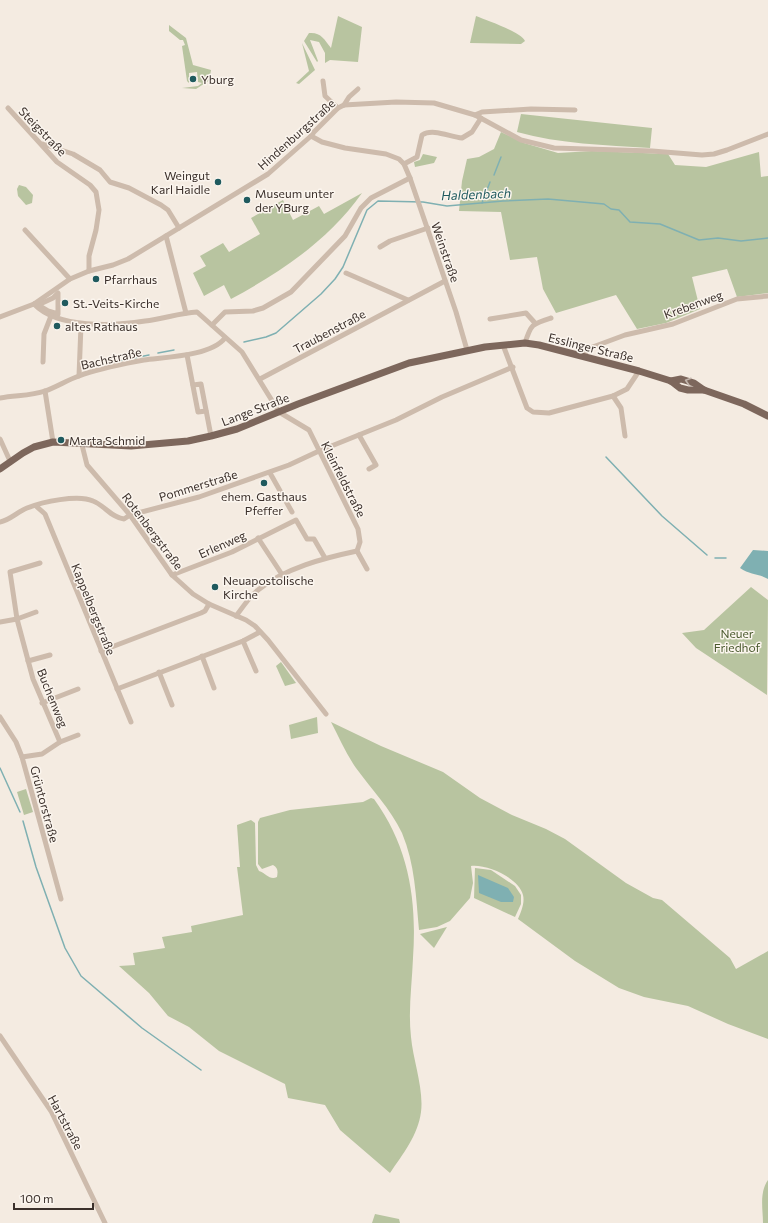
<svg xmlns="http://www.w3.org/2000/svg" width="768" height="1223" font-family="Commissioner,sans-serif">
<rect width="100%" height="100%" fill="#f4ebe1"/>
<g fill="#b8c4a0">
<path d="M 338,16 L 362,27 L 358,62 L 330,60 L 325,63 L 325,53 L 319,42 L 310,40 L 318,61 L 317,62 L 304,41 L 309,33 C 321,32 324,39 331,48 Z"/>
<path d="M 476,16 C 486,20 521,32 525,41 L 521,44 L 470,43 Z"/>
<polygon points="169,25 186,38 193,65 211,70 210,76 213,78 196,89 182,88 198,86 202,83 198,82 197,72 189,73 189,83 187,81 182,46 185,45 183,40 180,40 169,31"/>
<polygon points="302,43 315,70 299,84 296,83 309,71"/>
<path d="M 521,114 L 652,128 L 650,148 C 605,145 560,144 517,132 Z"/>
<polygon points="501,132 524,143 558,153 592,151 668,154 675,165 706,167 759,152 761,177 768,176 768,293 737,297 727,269 692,277 700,309 666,323 637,329 616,295 556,313 543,289 537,257 510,260 501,212 459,211 462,181 467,159 479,157 494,149"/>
<polygon points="423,154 437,157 434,163 415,167 414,162 420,160"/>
<polygon points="19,185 26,187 33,195 32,203 26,205 18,196 17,189"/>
<path d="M 362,193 C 329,240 281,272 231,299 L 224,285 L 204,296 L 193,273 L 206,266 L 200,256 L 223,243 L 229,252 L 260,234 L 251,218 L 283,200 L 293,220 L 319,206 L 324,214 Z"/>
<polygon points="751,587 768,600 767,695 696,648 682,633 704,630"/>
<polygon points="281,662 296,683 285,686 276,666"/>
<polygon points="317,717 318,733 291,739 289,725"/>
<path d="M 331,722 L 381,746 L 443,772 L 480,798 L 512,815 L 546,829 L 565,839 L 626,883 L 653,898 L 662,900 L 730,958 L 736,969 L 768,951 L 768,1039 L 728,1024 L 688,1006 L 644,997 L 619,988 L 575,961 L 518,919 C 521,912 525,903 523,895 C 519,878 487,864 471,866 L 473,883 L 470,898 L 450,921 L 437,927 L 419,930 C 416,897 415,864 402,833 C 390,808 372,790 356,768 C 346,754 339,737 331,722 Z"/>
<polygon points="26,789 33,812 24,815 17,792"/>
<path d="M 371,798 L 374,799 C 409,847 417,900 413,958 C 412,984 408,1010 411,1037 C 413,1060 424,1089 421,1112 C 418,1135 403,1154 390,1173 L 340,1130 L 325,1105 L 288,1098 L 285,1084 L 219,1051 L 189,1027 L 168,1016 L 149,993 L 119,966 L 135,965 L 133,953 L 165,948 L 162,937 L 192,932 L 191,926 L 243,915 L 237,867 L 240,867 L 237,825 L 251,820 L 255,823 L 256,865 L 259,871 C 266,873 270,881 277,877 C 278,871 278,868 273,865 L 262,869 L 258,864 L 258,822 L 260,818 L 290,810 L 363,802 Z"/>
<polygon points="475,868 491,870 515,886 521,895 521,904 515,917 474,898"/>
<polygon points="447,927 434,948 420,934"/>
<path d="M 768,1180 L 768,1223 L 763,1223 C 763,1209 759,1193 768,1180 Z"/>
<polygon points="375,1214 399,1219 400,1223 372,1223"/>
</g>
<g fill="#7fb0b2">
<path d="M 753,550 L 768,551 L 768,579 C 757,573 750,575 740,568 Z"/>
<polygon points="478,875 508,888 514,897 513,902 501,902 479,893"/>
</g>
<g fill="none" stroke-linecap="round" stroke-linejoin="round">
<g stroke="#7fb0b2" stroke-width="1.5">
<polyline points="494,175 501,157"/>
<polyline points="482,203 490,182"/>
<polyline points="244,342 266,337 276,333 321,294 335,279 343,267 367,210 378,201 423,202 447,206 503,201 548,199 604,204 611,209 619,210 630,222 660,224 699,240 718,238 741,241 768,238"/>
<polyline points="158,353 174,350"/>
<polyline points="104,364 149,355"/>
<polyline points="606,457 662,516 707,555"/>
<polyline points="715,558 726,558"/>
<polyline points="0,768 20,812"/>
<polyline points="23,821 36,867 65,948 81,976 142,1028 201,1070"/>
</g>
<g stroke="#cdbbac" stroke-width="5">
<polyline points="323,81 325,96 338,108"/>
<polyline points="344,105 349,97 358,89"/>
<polyline points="8,108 57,162 90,185 96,192 99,210 96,230 89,256 89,271"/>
<polyline points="475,115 482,112 531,109 575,110"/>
<polyline points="311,136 322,142 345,148 386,154 399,159 404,164 410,178 456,312 467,350"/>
<polyline points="43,144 73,154 100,170 110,182 129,188 161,205 168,210 179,228"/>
<path d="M 404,164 L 417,157 L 422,135 C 433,128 450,137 462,138 L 472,132 L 481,118"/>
<polyline points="25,230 70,279"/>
<polyline points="166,236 186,313"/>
<polyline points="380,247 390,241 428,228"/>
<polyline points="346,273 408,300"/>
<polygon points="58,293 58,314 48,311 38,305 53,298"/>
<path d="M 34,304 C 58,329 114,326 145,321 C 163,319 179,313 197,312 L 242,352 L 279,412 L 309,430 L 358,529 L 360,542 L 357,551 L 367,569"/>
<polyline points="0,317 34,304 70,279 89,271 113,265 128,259 268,174 311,136 314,132 338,108 344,105 396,102 434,103 475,115 521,140 554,148 652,151 702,155 714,154 727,150 768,134"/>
<polyline points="490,319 526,313 535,323"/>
<polyline points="212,325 225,312 253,311 263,308 291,292 345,236 361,208 371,198 410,178"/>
<path d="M 525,343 C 531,324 532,324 551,318"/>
<polyline points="503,345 527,408 533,412 549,413 613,396 627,389 639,371"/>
<polyline points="187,355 198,412 206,411"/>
<polyline points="583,355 590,348 625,335 673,324 737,299 768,296"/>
<polyline points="43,362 44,334 51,316"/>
<polyline points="79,376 81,325"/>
<polyline points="260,379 445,281"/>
<polyline points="193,385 201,384 211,436"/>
<polyline points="45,391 53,442"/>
<polyline points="613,396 621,408 625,436"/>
<path d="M 0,398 C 15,395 31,396 45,391 C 57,387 67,380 79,376 C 99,368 123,364 144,360 C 166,357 211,356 225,338"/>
<polyline points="359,435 376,465 369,469"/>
<polyline points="0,439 10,461"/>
<polyline points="82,445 87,465 130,515 172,575 193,594 209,604 246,620 255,626 268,640 326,714"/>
<polyline points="270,473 292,512"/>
<polyline points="36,506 45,514 131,722"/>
<path d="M 0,522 C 10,520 17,512 27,508 C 42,502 78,494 93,501 C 104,505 112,518 124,519 L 130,515 L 199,497 L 289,465 L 319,451 L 396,420 L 442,397 L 513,367"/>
<polyline points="258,538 283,576"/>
<polyline points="172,575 232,552 296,520 307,539 314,539 325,558"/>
<path d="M 236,616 C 243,607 249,597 258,590 C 285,568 324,558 357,551"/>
<polyline points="0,622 17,619 10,572 40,563"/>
<polyline points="243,641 256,671"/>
<polyline points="101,651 201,613 205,611 209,604"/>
<polyline points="202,656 214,688"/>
<polyline points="28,661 50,655"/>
<polyline points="159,672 172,705"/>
<polyline points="117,689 243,641 260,632"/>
<polyline points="42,703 78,689"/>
<polyline points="0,717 16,742 22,757 61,899"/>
<polyline points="60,742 78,735"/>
<polyline points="22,757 42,754 60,742 33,679 17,619 36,612"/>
<polyline points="0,1036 51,1111 105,1223"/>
</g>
<g stroke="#7d675c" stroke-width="7">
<polyline points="671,381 681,379 694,383 704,390 744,404 768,416"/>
<polyline points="0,469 23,453 34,447 53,442 131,446 188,441 211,436 237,429 298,404 409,363 485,347 525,343 539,345 639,371 671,381 680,388 688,390 704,390"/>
</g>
</g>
<defs><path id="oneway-chevron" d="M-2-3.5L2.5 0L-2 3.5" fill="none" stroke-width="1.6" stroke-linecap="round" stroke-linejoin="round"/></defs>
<use stroke="#c2b5ac" href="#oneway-chevron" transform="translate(688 381) rotate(-163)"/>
<g fill="#1f5a5e" stroke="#fbf5ee" stroke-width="1.5">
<circle cx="193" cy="79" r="4"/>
<circle cx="218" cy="182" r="4"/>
<circle cx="247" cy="200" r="4"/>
<circle cx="96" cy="279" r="4"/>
<circle cx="65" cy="303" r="4"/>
<circle cx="57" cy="326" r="4"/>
<circle cx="61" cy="440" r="4"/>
<circle cx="264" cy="483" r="4"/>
<circle cx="215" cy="587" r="4"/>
</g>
<g text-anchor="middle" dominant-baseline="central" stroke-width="3" stroke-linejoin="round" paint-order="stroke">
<g font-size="12" fill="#3b302b" stroke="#fbf5ee" text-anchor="start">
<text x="201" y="79">Yburg</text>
<text x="210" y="175" text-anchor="end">Weingut<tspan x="210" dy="14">Karl Haidle</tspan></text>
<text x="255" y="193">Museum unter<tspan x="255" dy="14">der YBurg</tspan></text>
<text x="104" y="279">Pfarrhaus</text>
<text x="73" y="303">St.-Veits-Kirche</text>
<text x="65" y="326">altes Rathaus</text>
<text x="69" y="440">Marta Schmid</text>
<text x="264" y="496" text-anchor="middle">ehem. Gasthaus<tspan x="264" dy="14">Pfeffer</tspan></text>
<text x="223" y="580">Neuapostolische<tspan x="223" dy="14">Kirche</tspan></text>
</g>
<g font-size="12" fill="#3b302b" stroke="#fbf5ee">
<text transform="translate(43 131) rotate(46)">Steigstraße</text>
<text transform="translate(296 134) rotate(-42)">Hindenburgstraße</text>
<text transform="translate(446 252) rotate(71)">Weinstraße</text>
<text transform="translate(693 304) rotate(-20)">Krebenweg</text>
<text transform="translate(329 331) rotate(-28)">Traubenstraße</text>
<text transform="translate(591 347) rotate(14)">Esslinger Straße</text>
<text transform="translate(111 358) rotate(-13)">Bachstraße</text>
<text transform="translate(255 409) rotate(-21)">Lange Straße</text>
<text transform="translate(344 479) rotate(63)">Kleinfeldstraße</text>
<text transform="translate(198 485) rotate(-17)">Pommerstraße</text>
<text transform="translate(153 531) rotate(53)">Rotenbergstraße</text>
<text transform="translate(222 544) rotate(-24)">Erlenweg</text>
<text transform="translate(94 609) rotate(68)">Kappelbergstraße</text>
<text transform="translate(53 698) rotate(68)">Buchenweg</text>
<text transform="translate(45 804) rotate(75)">Grüntorstraße</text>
<text transform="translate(66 1122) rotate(62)">Hartstraße</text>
</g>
<g font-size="12" fill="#4a5a2e" stroke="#fbf5ee">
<text x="737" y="633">Neuer<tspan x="737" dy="14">Friedhof</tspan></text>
</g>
<g font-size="13" font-style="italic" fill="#1f5a5e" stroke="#fbf5ee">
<text transform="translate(476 194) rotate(-2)">Haldenbach</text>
</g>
</g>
<path d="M14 1203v6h79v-6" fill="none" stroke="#3b302b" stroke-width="2"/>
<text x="20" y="1203" font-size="12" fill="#3b302b" stroke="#fbf5ee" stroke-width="3" paint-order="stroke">100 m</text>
</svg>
